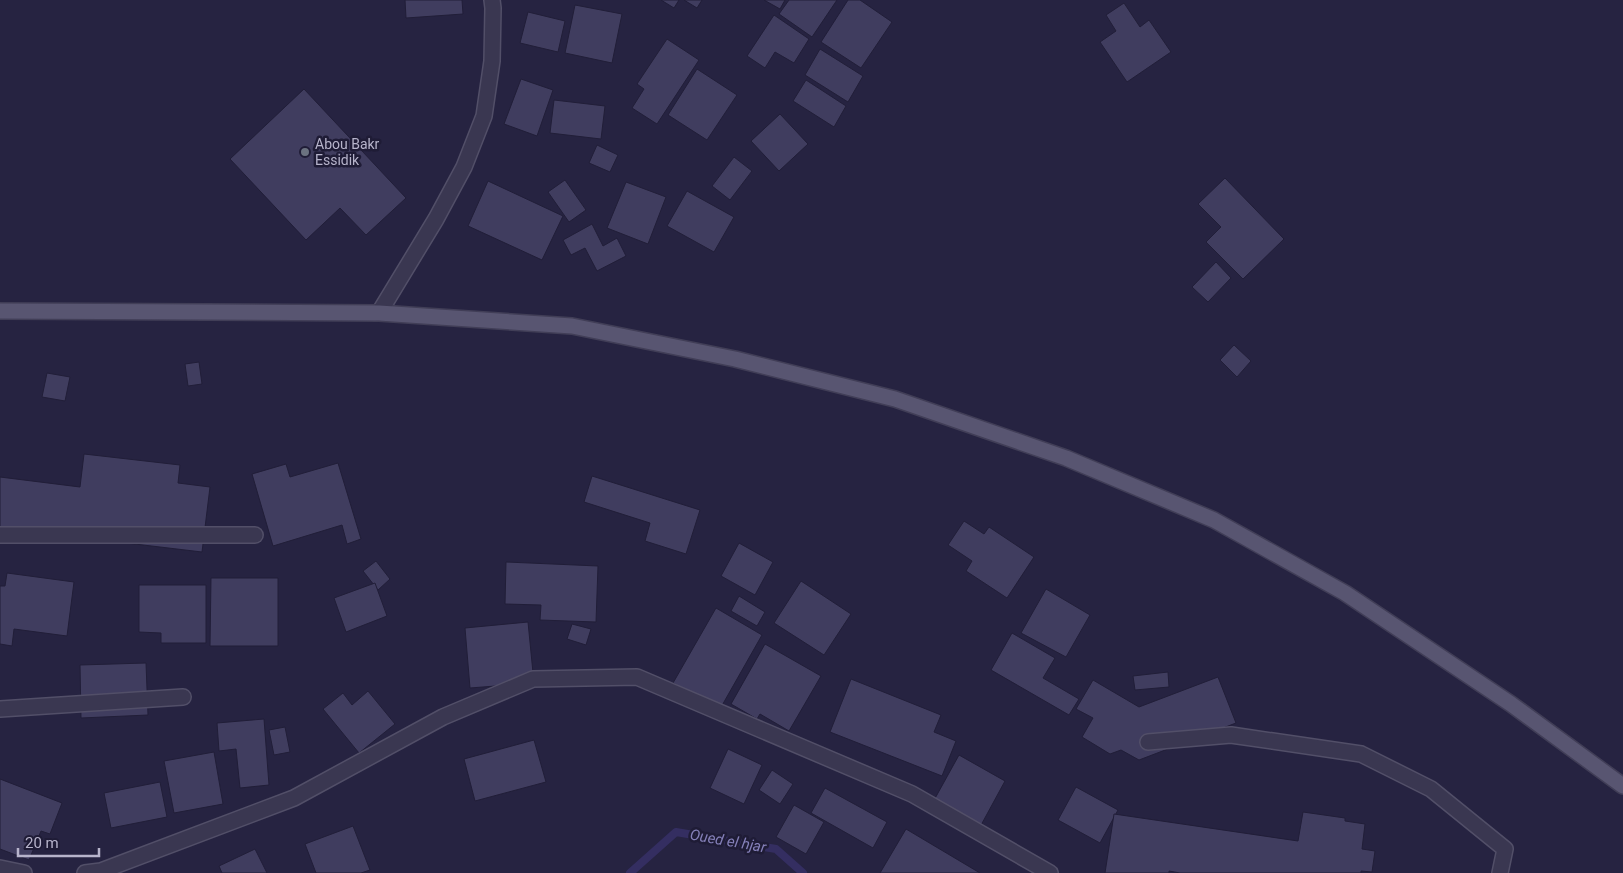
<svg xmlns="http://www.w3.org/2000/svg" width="1623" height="873" font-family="Roboto,sans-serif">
<rect width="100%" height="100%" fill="#262341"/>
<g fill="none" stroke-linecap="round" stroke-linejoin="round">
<polyline stroke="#342e61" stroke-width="8" points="630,873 676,832 776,849 803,873"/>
</g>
<g fill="#403d5f" stroke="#211e38">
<polygon points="405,0 462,0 463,14 406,18"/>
<polygon points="661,0 679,0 674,8"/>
<polygon points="684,0 702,0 697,8"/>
<polygon points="764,0 785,0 780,9"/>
<polygon points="789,0 837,0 812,37 779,14"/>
<polygon points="848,0 860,0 892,22 861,68 821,42"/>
<polygon points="1124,3 1140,27 1149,20 1171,52 1127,82 1100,42 1116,31 1106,15"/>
<polygon points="575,5 622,14 612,63 565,53"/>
<polygon points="528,12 565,21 558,52 520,43"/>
<polygon points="774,15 809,39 794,63 775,52 765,68 747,56"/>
<polygon points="667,39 699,60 657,124 632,108 644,89 637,84"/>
<polygon points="820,49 863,76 848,102 805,75"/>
<polygon points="697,69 737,95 707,140 668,115"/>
<polygon points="521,79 553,90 537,136 504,124"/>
<polygon points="806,80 846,106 834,127 793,101"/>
<polygon points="304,89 406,198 366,235 340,208 306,240 230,159"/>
<polygon points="554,100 605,106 601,139 550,133"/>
<polygon points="780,114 808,144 779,171 751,141"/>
<polygon points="597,145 618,155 610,172 589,163"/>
<polygon points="734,157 752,171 730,200 712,186"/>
<polygon points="1225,178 1284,239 1243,279 1206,242 1221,227 1198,204"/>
<polygon points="565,180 586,210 569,222 548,192"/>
<polygon points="488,181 563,216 542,260 468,226"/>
<polygon points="626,182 666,197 648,244 607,228"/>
<polygon points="687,191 734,217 714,252 667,226"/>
<polygon points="592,224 603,246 617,238 626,256 597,271 585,248 571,255 563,240"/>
<polygon points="1216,262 1231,278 1208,302 1192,287"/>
<polygon points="1234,345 1251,361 1237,377 1220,360"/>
<polygon points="199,362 202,384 188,386 185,364"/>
<polygon points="47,373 70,377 65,401 42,397"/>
<polygon points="84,454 180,465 178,483 210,487 202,552 0,528 0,477 80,487"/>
<polygon points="338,463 361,539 347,544 342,525 273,546 252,474 286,464 290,477"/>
<polygon points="592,476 700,510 686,554 645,541 650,523 584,502"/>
<polygon points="964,521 984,534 989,527 1034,557 1007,598 966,571 972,561 948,545"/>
<polygon points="739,543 773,562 755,595 721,576"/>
<polygon points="376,561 390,579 378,590 363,571"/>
<polygon points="506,562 598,566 596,622 540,620 541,605 505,604"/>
<polygon points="7,573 74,582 67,636 14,629 12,646 0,644 0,586 5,586"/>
<polygon points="211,578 278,578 278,646 210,646"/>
<polygon points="801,581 851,614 824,655 774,623"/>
<polygon points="375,583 387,616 346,632 334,598"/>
<polygon points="139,585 206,585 206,643 161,643 161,633 139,632"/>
<polygon points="1046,589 1090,615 1066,657 1021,633"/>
<polygon points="739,596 765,612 757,626 731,611"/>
<polygon points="716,608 762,635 720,709 673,683"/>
<polygon points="528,622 534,683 470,688 465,628"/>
<polygon points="572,624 591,629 586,645 567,639"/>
<polygon points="1012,633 1055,658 1043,678 1079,699 1069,715 991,670"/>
<polygon points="765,644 821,676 789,731 760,714 757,719 731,704"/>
<polygon points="146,663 148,715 81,718 80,665"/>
<polygon points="1168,672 1169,687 1135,690 1133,676"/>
<polygon points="1218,677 1236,723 1139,760 1121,750 1110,754 1082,737 1093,718 1076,709 1093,680 1139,707"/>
<polygon points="851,679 941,715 934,732 956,741 942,776 830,732"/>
<polygon points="368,691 395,724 359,753 323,709 343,693 352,705"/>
<polygon points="264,719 269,785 240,788 236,749 219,751 217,723"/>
<polygon points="285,727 290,752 274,755 269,730"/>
<polygon points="534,740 546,782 475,801 464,759"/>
<polygon points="728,749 762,765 744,804 710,788"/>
<polygon points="214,752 223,804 174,813 164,761"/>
<polygon points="959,755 1005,781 980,827 933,802"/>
<polygon points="772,770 793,784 780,804 759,790"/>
<polygon points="0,779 62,803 50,834 41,831 29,860 0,849"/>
<polygon points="160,782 167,817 111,828 104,793"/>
<polygon points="1076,787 1118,810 1100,843 1058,820"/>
<polygon points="825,788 887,822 873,848 811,813"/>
<polygon points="794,805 824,822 806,854 776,837"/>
<polygon points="1303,812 1345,818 1345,821 1365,824 1362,849 1375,851 1372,872 1361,871 1361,873 1180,873 1169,871 1169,873 1105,873 1114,814 1298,841"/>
<polygon points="353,826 370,870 361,873 316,873 305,844"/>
<polygon points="906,829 980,873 880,873"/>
<polygon points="255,849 267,873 222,873 219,866"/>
</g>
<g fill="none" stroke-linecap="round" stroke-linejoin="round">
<defs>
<g id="minor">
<polyline points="379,313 436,219 464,167 484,116 492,61 493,8 492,0"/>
<polyline points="0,535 255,535"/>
<polyline points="0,709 183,697"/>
<polyline points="1148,742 1231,735 1361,754 1431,789 1505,849 1500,873"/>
<polyline points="0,868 24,873"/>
<polyline points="85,873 101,871 294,798 443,717 533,679 637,677 912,794 1050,873"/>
</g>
<polyline id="primary" points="0,311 379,313 572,326 735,359 895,399 1066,458 1214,520 1345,593 1511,704 1623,786"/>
</defs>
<use href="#minor" stroke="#524f68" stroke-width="18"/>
<use href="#primary" stroke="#413e57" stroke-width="18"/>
<use href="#minor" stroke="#3a3751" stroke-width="15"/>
<use href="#primary" stroke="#585571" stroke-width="15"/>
</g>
<circle fill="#6b7280" stroke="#1f1c36" stroke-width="2" cx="305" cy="152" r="5"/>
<g text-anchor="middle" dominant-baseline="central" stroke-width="5" stroke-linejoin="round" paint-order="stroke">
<g font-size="14" fill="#b7b4cb" stroke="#1f1c36" text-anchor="start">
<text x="315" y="144">Abou Bakr<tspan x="315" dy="16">Essidik</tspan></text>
</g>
<g font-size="15" font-style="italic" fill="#8580b9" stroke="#1f1c36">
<text transform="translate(728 841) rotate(10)">Oued el hjar</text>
</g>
</g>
<path d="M18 848v8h81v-8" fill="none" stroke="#b7b4cb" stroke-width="2.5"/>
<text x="25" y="848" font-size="15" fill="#b7b4cb" stroke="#1f1c36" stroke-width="4" paint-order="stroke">20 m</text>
</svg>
